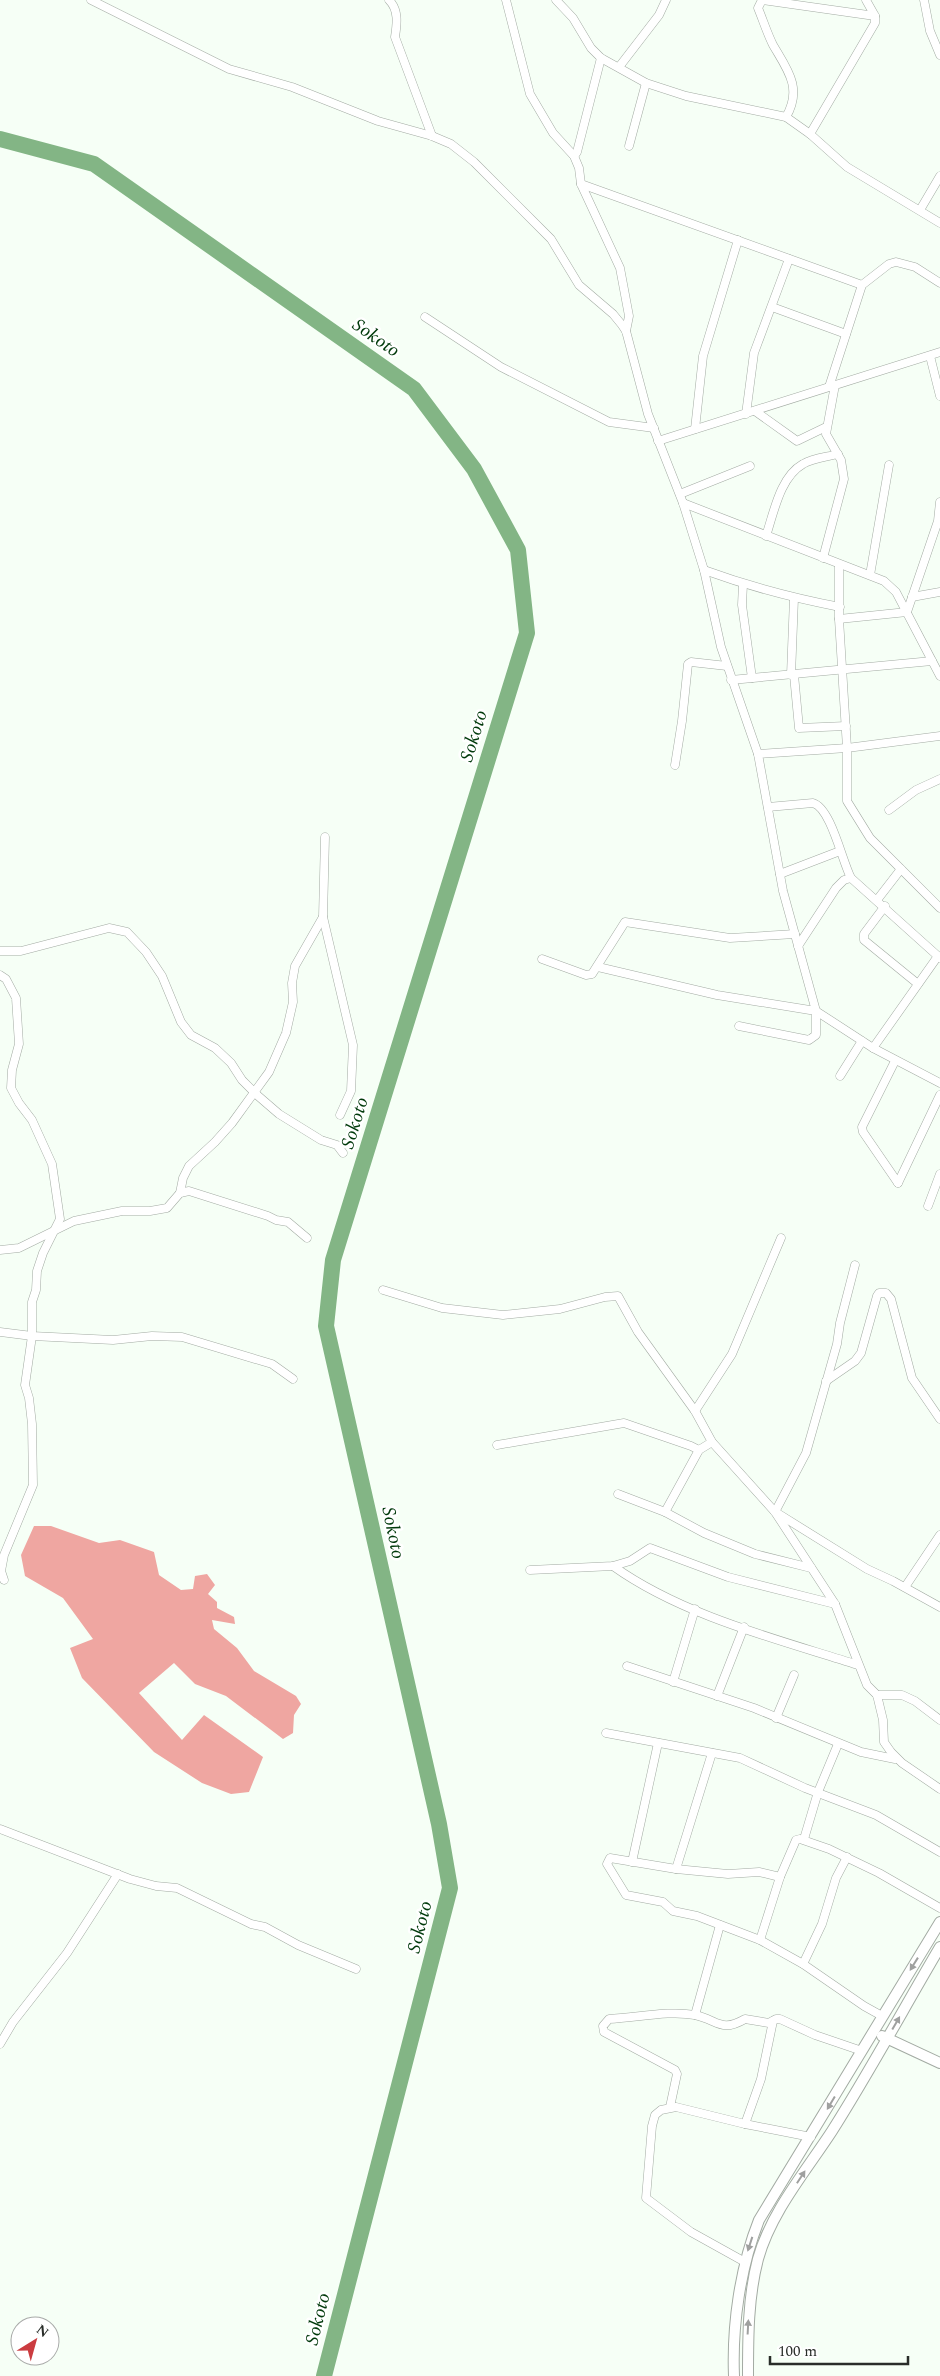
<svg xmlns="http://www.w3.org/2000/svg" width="940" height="2376" font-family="Spectral,serif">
<rect width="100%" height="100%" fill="#f6fff6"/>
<polygon fill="#efa6a1" points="34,1526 51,1526 99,1543 120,1540 154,1552 159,1575 181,1590 193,1589 195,1576 207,1574 215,1585 208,1594 217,1602 217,1608 234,1617 235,1624 212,1620 214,1629 237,1648 254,1671 296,1696 301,1704 294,1715 293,1733 283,1739 226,1696 195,1684 174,1663 139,1693 182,1740 204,1715 263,1757 249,1792 231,1794 202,1783 154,1752 82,1678 70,1648 93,1639 63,1598 25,1576 21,1555"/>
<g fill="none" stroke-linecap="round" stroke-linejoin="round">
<polyline stroke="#83b585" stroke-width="16" points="0,139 94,164 414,389 474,469 518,550 527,633 333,1260 326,1326 439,1824 450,1888 324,2376"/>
<defs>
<g id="minor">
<polyline points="91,0 229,69 292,87 378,121 432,136 451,144 474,162 551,239 579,285 613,314 622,325 626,331 648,414 683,503 704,570 721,647 758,754 783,891 816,1011 816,1035 809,1040 739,1026"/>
<path d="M 389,0 C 399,10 397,24 395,37 L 432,136"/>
<polyline points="506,0 530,94 553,133 574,156 579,168 581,184 620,268 629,316 626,331"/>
<polyline points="556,0 573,18 591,48 601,58 646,83 686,96 786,117 810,134 847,167 940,223"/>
<polyline points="924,0 930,31 940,55"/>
<polyline points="619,67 659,15 666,0"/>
<path d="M 786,117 C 803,88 787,69 773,45 C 767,33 763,20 758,8 L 762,0 L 875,16"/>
<polyline points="810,134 875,23 875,16 866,0"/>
<polyline points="629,146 646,83"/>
<polyline points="574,156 577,152 601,58"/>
<polyline points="581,184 862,285"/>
<polyline points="920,210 940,176"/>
<polyline points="772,307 846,334"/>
<polyline points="425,317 501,367 609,422 654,428"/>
<polyline points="930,356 940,396"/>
<polyline points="829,387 862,285 889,264 896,262 915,267 940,283"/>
<polyline points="755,411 797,441 826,427"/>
<polyline points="746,414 754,353 789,259"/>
<polyline points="695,429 703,356 738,240"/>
<polyline points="658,441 940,352"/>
<polyline points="680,494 750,466"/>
<polyline points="683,503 884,581 896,592 940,676"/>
<path d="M 766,536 C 774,512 780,477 803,464 C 813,458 827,457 838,454"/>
<polyline points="823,558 844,479 841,460 826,434 835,385"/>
<polyline points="839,565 839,619 847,748 847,801 870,838 940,908"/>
<path d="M 704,570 C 748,586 793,598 840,607"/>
<polyline points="870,575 889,465"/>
<polyline points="743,584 742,605 752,678"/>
<polyline points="912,597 940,592"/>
<polyline points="907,612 938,521 940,502"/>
<polyline points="839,619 907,612"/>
<polyline points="791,675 794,598"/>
<polyline points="794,675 799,728 846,726"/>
<polyline points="731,680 932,661"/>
<polyline points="758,754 847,748 940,736"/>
<polyline points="675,765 682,721 688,664 691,662 727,666"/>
<path d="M 768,807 L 813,803 C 831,808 842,861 851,878 L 940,958"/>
<polyline points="889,810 916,790 940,779"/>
<polyline points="325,837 323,917 353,1045 351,1091 340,1115"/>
<polyline points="780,874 840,851"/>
<polyline points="877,900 901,869"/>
<polyline points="885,906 864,934 864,940 918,984"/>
<polyline points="798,946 836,888 844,880 851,878"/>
<polyline points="0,951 21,951 109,928 127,932 146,952 162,976 181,1022 191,1035 215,1048 231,1063 242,1080 257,1095 279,1114 321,1140 337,1145 343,1153"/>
<polyline points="542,959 586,975 592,974 625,922 730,938 795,934"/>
<polyline points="598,967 717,995 816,1011 873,1048 940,1083"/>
<polyline points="0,975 6,979 16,998 19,1044 12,1070 11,1088 19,1103 32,1120 52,1164 60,1219 43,1253 37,1271 36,1290 32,1302 32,1336 25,1385 29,1398 32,1424 33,1485 4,1555 1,1571 4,1580"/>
<polyline points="873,1048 938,956"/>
<polyline points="895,1061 862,1127 863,1132 898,1183"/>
<polyline points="840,1076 862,1041"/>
<polyline points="898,1183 940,1095"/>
<polyline points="180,1193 183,1178 189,1166 215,1142 232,1123 269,1072 286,1033 293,1002 292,983 295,966 323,917"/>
<polyline points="928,1206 940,1174"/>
<polyline points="0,1250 19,1248 74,1221 122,1211 150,1211 167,1208 180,1193 189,1191 268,1216 276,1220 288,1222 307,1238"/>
<polyline points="383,1290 442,1308 503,1315 560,1309 605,1297 618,1296 638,1332 695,1411 712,1442 775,1512 835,1604 867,1685 877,1695 883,1720 884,1742 891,1752 902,1763 940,1789"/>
<polyline points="0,1332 32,1336 113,1340 152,1336 182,1337 272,1364 293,1379"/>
<polyline points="826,1381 855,1361 861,1353 877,1296 879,1293 886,1293 891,1299 912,1378 940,1419"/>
<polyline points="695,1411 732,1354 781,1238"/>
<polyline points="497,1445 624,1423 691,1446 699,1450"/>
<polyline points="618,1494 665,1512 704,1533 755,1554 811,1568"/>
<polyline points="665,1512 699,1450 712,1442"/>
<polyline points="775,1512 806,1453 837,1344 840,1323 855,1265"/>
<polyline points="777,1513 867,1569 893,1581 940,1607"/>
<path d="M 613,1566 C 683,1616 777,1639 858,1665"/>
<polyline points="530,1570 613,1566 630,1561 650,1548 728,1577 835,1604"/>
<polyline points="905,1587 940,1535"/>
<polyline points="627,1666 754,1708 861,1752 895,1759"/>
<polyline points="673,1682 695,1609"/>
<polyline points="877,1695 902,1695 915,1701 940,1720"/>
<polyline points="717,1696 744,1627"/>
<polyline points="776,1718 794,1675"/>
<polyline points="606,1733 740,1758 805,1788 876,1815 940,1852"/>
<polyline points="0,1829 130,1879 156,1886 177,1888 251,1924 265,1927 298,1945 356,1969"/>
<polyline points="804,1839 818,1792 838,1744"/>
<polyline points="632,1862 658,1743"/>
<polyline points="676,1869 712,1753"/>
<polyline points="780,1877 759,1872 728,1874 676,1869 610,1858 607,1864 626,1895 663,1902 673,1911 697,1916 760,1940 803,1964 864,2006 882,2016"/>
<polyline points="760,1940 780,1877 796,1840 800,1839 829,1849 879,1873 940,1908"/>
<polyline points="803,1964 822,1924 836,1878 847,1857"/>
<polyline points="695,2015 720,1925"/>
<polyline points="0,2044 13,2022 67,1953 118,1874"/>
<path d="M 670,2107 L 677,2074 L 675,2070 L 604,2032 L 603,2026 L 609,2019 C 636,2018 669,2010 695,2015 C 718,2020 721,2033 745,2019 L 769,2023 L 776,2019 L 780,2019 L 815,2035 L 862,2051"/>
<polyline points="745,2124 761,2079 773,2021"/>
<polyline points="745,2262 691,2232 646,2198 652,2126 655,2115 661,2110 676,2107 745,2124 811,2137"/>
</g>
<g id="tertiary">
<polyline points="882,2036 940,2063"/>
<path d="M 734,2376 C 732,2325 740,2268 759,2220 L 940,1922"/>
<path d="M 748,2376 C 748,2337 748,2297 758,2259 C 771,2212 806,2171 832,2131 C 870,2071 904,2008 940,1947"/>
</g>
</defs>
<use href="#minor" stroke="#a3aba3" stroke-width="9"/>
<use href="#tertiary" stroke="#a3aba3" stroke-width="12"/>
<use href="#minor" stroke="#fff" stroke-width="8"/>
<use href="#tertiary" stroke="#fff" stroke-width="10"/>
</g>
<defs><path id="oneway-solid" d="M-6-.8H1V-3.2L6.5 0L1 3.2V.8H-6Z" transform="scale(1.25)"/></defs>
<g fill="#9fa09f">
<use href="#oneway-solid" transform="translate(914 1964) rotate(122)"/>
<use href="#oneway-solid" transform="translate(896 2023) rotate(-60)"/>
<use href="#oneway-solid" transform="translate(831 2103) rotate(121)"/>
<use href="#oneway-solid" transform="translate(801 2177) rotate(-57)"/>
<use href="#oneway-solid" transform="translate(750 2244) rotate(108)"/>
<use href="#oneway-solid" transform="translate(748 2327) rotate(-87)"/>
</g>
<g text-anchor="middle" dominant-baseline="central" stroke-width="5" stroke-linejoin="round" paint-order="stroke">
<g font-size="19" font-style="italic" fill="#013a0b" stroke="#fff">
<text transform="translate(376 338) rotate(35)">Sokoto</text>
<text transform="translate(474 736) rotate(-73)">Sokoto</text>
<text transform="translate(355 1123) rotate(-73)">Sokoto</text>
<text transform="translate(393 1533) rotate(78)">Sokoto</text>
<text transform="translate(420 1927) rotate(-76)">Sokoto</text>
<text transform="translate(318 2319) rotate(-76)">Sokoto</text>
</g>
</g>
<g transform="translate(35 2341) rotate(37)"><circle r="24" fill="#ffffff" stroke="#a9aba9"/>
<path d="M0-4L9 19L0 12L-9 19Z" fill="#cb3c40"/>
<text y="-8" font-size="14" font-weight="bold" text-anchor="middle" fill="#292d29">N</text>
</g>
<path d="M770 2356v8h138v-8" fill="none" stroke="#292d29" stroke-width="2.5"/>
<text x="778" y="2356" font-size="15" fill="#292d29" stroke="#ffffff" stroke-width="4" paint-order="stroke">100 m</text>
</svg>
